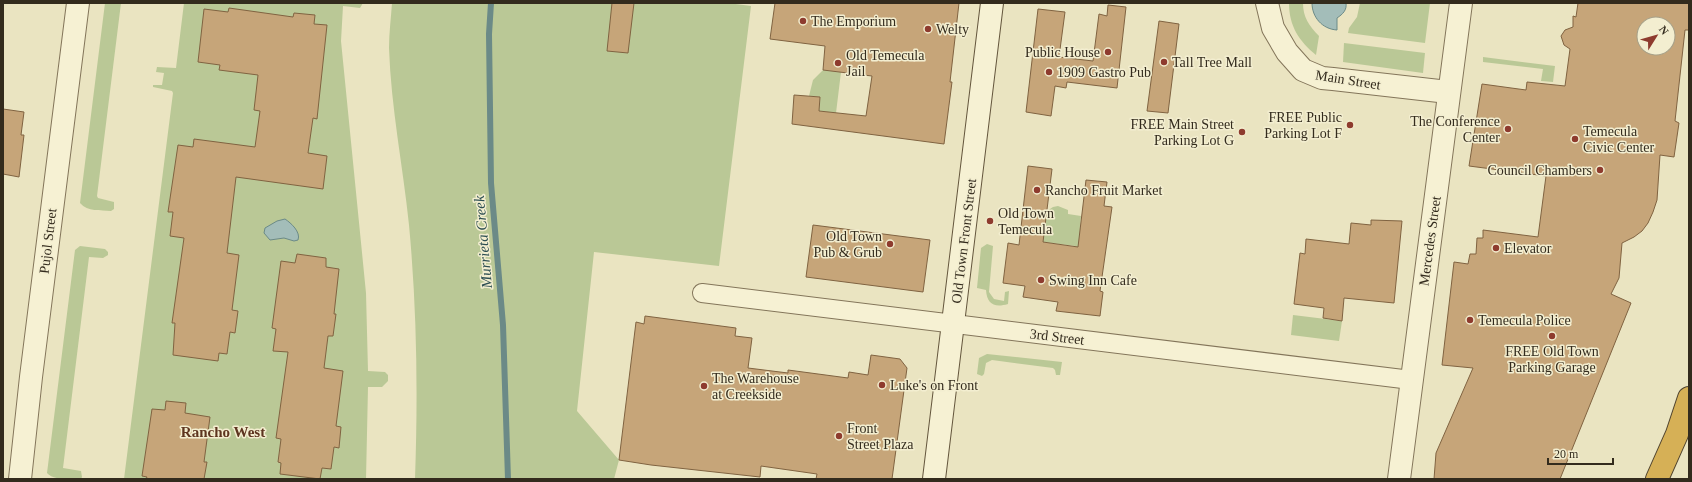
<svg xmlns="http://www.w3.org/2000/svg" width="1692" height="482" font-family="Georgia,serif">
<rect width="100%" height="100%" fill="#eae4c1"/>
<g fill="#bac896">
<path d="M 105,3 L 121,3 L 97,196 L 98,198 L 114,202 L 114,209 L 111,211 C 100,210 88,212 80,203 Z"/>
<polygon points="184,3 363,3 360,8 343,6 341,41 366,293 368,371 385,372 388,375 388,381 382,387 368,387 366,479 124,479 173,93 172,91 153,87 153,85 162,85 164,73 156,72 157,67 176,68"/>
<path d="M 392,3 L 728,3 L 751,6 L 719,266 L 594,252 L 577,411 L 619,460 L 614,479 L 415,479 C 418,395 417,310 409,225 C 403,167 391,108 389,48 C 389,33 391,18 392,3 Z"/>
<path d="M 1289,3 L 1303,3 C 1303,17 1309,26 1319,36 L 1316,55 C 1299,41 1289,26 1289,3 Z"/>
<polygon points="1360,3 1430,3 1425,43 1348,33 1349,28 1357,17"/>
<polygon points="1344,43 1425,53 1423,73 1343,62"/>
<polygon points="1483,57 1555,66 1553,82 1541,81 1543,69 1483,62"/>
<polygon points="823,70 841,72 836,113 819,111 820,97 809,96 813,80"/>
<polygon points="1058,206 1068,210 1068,214 1081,216 1080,228 1085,228 1073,262 1075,246 1035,241 1044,217 1047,217 1047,211 1053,207"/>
<path d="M 987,244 L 993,246 L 989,292 L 994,299 L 1004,301 L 1005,292 L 1009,291 L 1008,304 C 994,308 987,304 986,290 L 977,288 L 981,248 Z"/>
<path d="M 80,246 L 105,249 L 108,252 L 108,255 L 103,258 L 89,257 L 63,468 L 81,471 L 82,477 L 81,479 C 71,479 54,481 47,473 L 75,250 Z"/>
<polygon points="1293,315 1342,321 1339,341 1291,335"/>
<polygon points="987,354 1062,362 1060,375 1056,375 1055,370 1053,368 992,360 986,363 984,374 982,376 977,374 979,358"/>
</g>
<g fill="#a3bdb9" stroke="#6b8a87">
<path d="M 1312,3 L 1346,3 C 1347,10 1343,14 1337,18 L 1337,30 C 1322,29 1312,17 1312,3 Z"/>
<path d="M 285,219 C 291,223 301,232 298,240 L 294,241 L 284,238 L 270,240 L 264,233 L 265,228 L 277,221 Z"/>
</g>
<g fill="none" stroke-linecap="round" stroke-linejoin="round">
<polyline stroke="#6b8a87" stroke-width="6" points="491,3 489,34 491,183 503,325 508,479"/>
</g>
<g fill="#c6a579" stroke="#806341" fill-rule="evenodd">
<polygon points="612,3 634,3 628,53 607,51"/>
<polygon points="775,3 959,3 950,82 952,82 944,144 792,124 794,95 820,97 819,111 866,116 872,76 823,70 825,46 770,39"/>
<path d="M 1578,3 L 1689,3 L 1689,30 L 1685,30 L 1675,121 L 1679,123 L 1674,157 L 1660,155 L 1657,200 L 1653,212 L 1648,223 L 1642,231 L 1634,237 L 1622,243 L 1619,278 L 1611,294 L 1631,303 L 1560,479 L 1434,479 L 1436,453 L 1473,368 L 1442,365 L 1454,262 L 1468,264 L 1470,254 L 1476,254 L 1477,238 L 1483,238 L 1483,230 L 1538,237 L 1546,176 L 1469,166 L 1482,84 L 1526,90 L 1527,82 L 1565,86 L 1570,49 L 1564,45 L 1561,36 L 1565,30 L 1573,27 L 1573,16 L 1576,17 ZM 1644,24 L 1668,24 L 1668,48 L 1644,48 Z"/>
<polygon points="1108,5 1126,7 1117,88 1067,82 1066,88 1055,86 1051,116 1026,112 1038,9 1065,12 1059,57 1093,61 1099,14 1107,16"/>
<polygon points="229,8 293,17 294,13 315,15 314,24 327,25 317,119 313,118 308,153 327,156 323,189 236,177 227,253 239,255 232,310 238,311 235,333 230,332 227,354 219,353 218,361 173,355 175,323 172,323 184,238 170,236 173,212 168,212 178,145 193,147 194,139 255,147 260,111 254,110 258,75 219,70 220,65 198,62 204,9 228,12"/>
<polygon points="1159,21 1179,24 1168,113 1147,111"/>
<polygon points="3,109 24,112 21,135 24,135 19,177 3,174"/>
<polygon points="1028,166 1052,169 1043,242 1078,247 1086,180 1107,182 1104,206 1112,207 1100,291 1103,292 1100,316 1056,311 1058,302 1023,297 1025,286 1003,283 1008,243 1019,245"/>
<polygon points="1371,220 1402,221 1394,303 1344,298 1342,321 1323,318 1324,308 1294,304 1300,253 1305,254 1306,239 1349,244 1351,223 1371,225"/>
<polygon points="813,225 930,240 923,292 806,277"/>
<polygon points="297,254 326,258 326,267 339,269 334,314 336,314 333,336 328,336 324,368 343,371 336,426 341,427 339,448 334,447 331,469 322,468 320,479 280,474 281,463 278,462 281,439 276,438 288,352 273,351 276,329 272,328 281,261 295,263"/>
<polygon points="645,316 736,328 735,336 752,338 748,368 788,373 788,370 848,378 849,372 868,375 871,355 900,359 907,368 892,479 816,479 817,474 761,466 760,477 651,465 619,460 636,322 644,324"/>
<polygon points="166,401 186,403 185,413 210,417 204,462 207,462 204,479 146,479 147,477 142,476 152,409 165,410"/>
</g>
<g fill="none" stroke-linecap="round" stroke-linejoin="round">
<defs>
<polyline id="minor" points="702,293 1411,380"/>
<g id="tertiary">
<polyline points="1267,3 1273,28 1287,52 1303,70 1322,78 1333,79 1448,92"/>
<polyline points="20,479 31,377 78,3"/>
<polyline points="1399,479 1461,3"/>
</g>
<polyline id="secondary" points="934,479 992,3"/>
<polyline id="motorway" points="1657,479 1677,434 1689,398"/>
</defs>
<use href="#minor" stroke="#83755a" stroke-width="20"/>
<use href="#tertiary" stroke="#83755a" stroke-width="24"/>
<use href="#secondary" stroke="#64563d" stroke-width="24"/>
<use href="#motorway" stroke="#50432e" stroke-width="24"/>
<use href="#minor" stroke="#f6f1d3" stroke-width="18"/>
<use href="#tertiary" stroke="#f6f1d3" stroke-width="22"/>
<use href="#secondary" stroke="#f6f1d3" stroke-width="22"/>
<use href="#motorway" stroke="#d6b056" stroke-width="22"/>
</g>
<g fill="#8e3b2e" stroke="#f3eed0" stroke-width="1.5">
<circle cx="803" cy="21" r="4"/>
<circle cx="928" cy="29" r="4"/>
<circle cx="1108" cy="52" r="4"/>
<circle cx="1164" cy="62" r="4"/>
<circle cx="838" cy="63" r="4"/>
<circle cx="1049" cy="72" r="4"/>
<circle cx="1350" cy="125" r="4"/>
<circle cx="1508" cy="129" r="4"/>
<circle cx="1242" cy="132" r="4"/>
<circle cx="1575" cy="139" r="4"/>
<circle cx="1600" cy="170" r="4"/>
<circle cx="1037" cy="190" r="4"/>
<circle cx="990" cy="221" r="4"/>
<circle cx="890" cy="244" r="4"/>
<circle cx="1496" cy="248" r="4"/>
<circle cx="1041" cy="280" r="4"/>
<circle cx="1470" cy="320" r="4"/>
<circle cx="1552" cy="336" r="4"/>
<circle cx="882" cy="385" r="4"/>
<circle cx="704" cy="386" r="4"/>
<circle cx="839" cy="436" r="4"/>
</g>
<g text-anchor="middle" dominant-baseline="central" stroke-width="3" stroke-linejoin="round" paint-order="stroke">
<g font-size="14" fill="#332b1d" stroke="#f3eed0" text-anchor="start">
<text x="811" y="21">The Emporium</text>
<text x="936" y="29">Welty</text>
<text x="1100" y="52" text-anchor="end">Public House</text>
<text x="846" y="55">Old Temecula<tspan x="846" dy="16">Jail</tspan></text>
<text x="1172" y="62">Tall Tree Mall</text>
<text x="1057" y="72">1909 Gastro Pub</text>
<text x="1342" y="117" text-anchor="end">FREE Public<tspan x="1342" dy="16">Parking Lot F</tspan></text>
<text x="1500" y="121" text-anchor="end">The Conference<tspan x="1500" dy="16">Center</tspan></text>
<text x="1234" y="124" text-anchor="end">FREE Main Street<tspan x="1234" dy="16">Parking Lot G</tspan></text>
<text x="1583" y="131">Temecula<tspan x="1583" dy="16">Civic Center</tspan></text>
<text x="1592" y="170" text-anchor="end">Council Chambers</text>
<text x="1045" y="190">Rancho Fruit Market</text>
<text x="998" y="213">Old Town<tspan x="998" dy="16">Temecula</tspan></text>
<text x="882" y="236" text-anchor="end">Old Town<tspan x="882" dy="16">Pub &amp; Grub</tspan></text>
<text x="1504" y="248">Elevator</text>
<text x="1049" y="280">Swing Inn Cafe</text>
<text x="1478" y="320">Temecula Police</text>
<text x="1552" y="351" text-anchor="middle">FREE Old Town<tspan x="1552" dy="16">Parking Garage</tspan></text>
<text x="712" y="378">The Warehouse<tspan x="712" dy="16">at Creekside</tspan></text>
<text x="890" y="385">Luke's on Front</text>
<text x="847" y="428">Front<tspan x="847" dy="16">Street Plaza</tspan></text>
</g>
<g font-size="14" fill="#332b1d" stroke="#f3eed0">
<text transform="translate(1348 80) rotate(9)">Main Street</text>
<text transform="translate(48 241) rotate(-83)">Pujol Street</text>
<text transform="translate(964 241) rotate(-83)">Old Town Front Street</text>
<text transform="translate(1430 241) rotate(-82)">Mercedes Street</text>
<text transform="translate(1057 337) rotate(7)">3rd Street</text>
</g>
<g font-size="15" font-style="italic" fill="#2d4f52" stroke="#f3eed0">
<text transform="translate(483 242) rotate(-95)">Murrieta Creek</text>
</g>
<g font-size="15" font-weight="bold" fill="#5d351f" stroke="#f3eed0">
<text x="223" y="432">Rancho West</text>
</g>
</g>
<rect width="1692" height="482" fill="none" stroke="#332b1d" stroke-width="8"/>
<g transform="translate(1656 36) rotate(53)"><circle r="19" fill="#f3eed0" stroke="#a6a088"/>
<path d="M0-3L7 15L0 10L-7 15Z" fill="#8e3b2e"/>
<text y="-6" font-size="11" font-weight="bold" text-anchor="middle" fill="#332b1d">N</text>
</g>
<path d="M1548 458v6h65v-6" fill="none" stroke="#332b1d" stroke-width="2"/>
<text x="1554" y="458" font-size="12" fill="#332b1d" stroke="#f3eed0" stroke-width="3" paint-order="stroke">20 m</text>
</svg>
